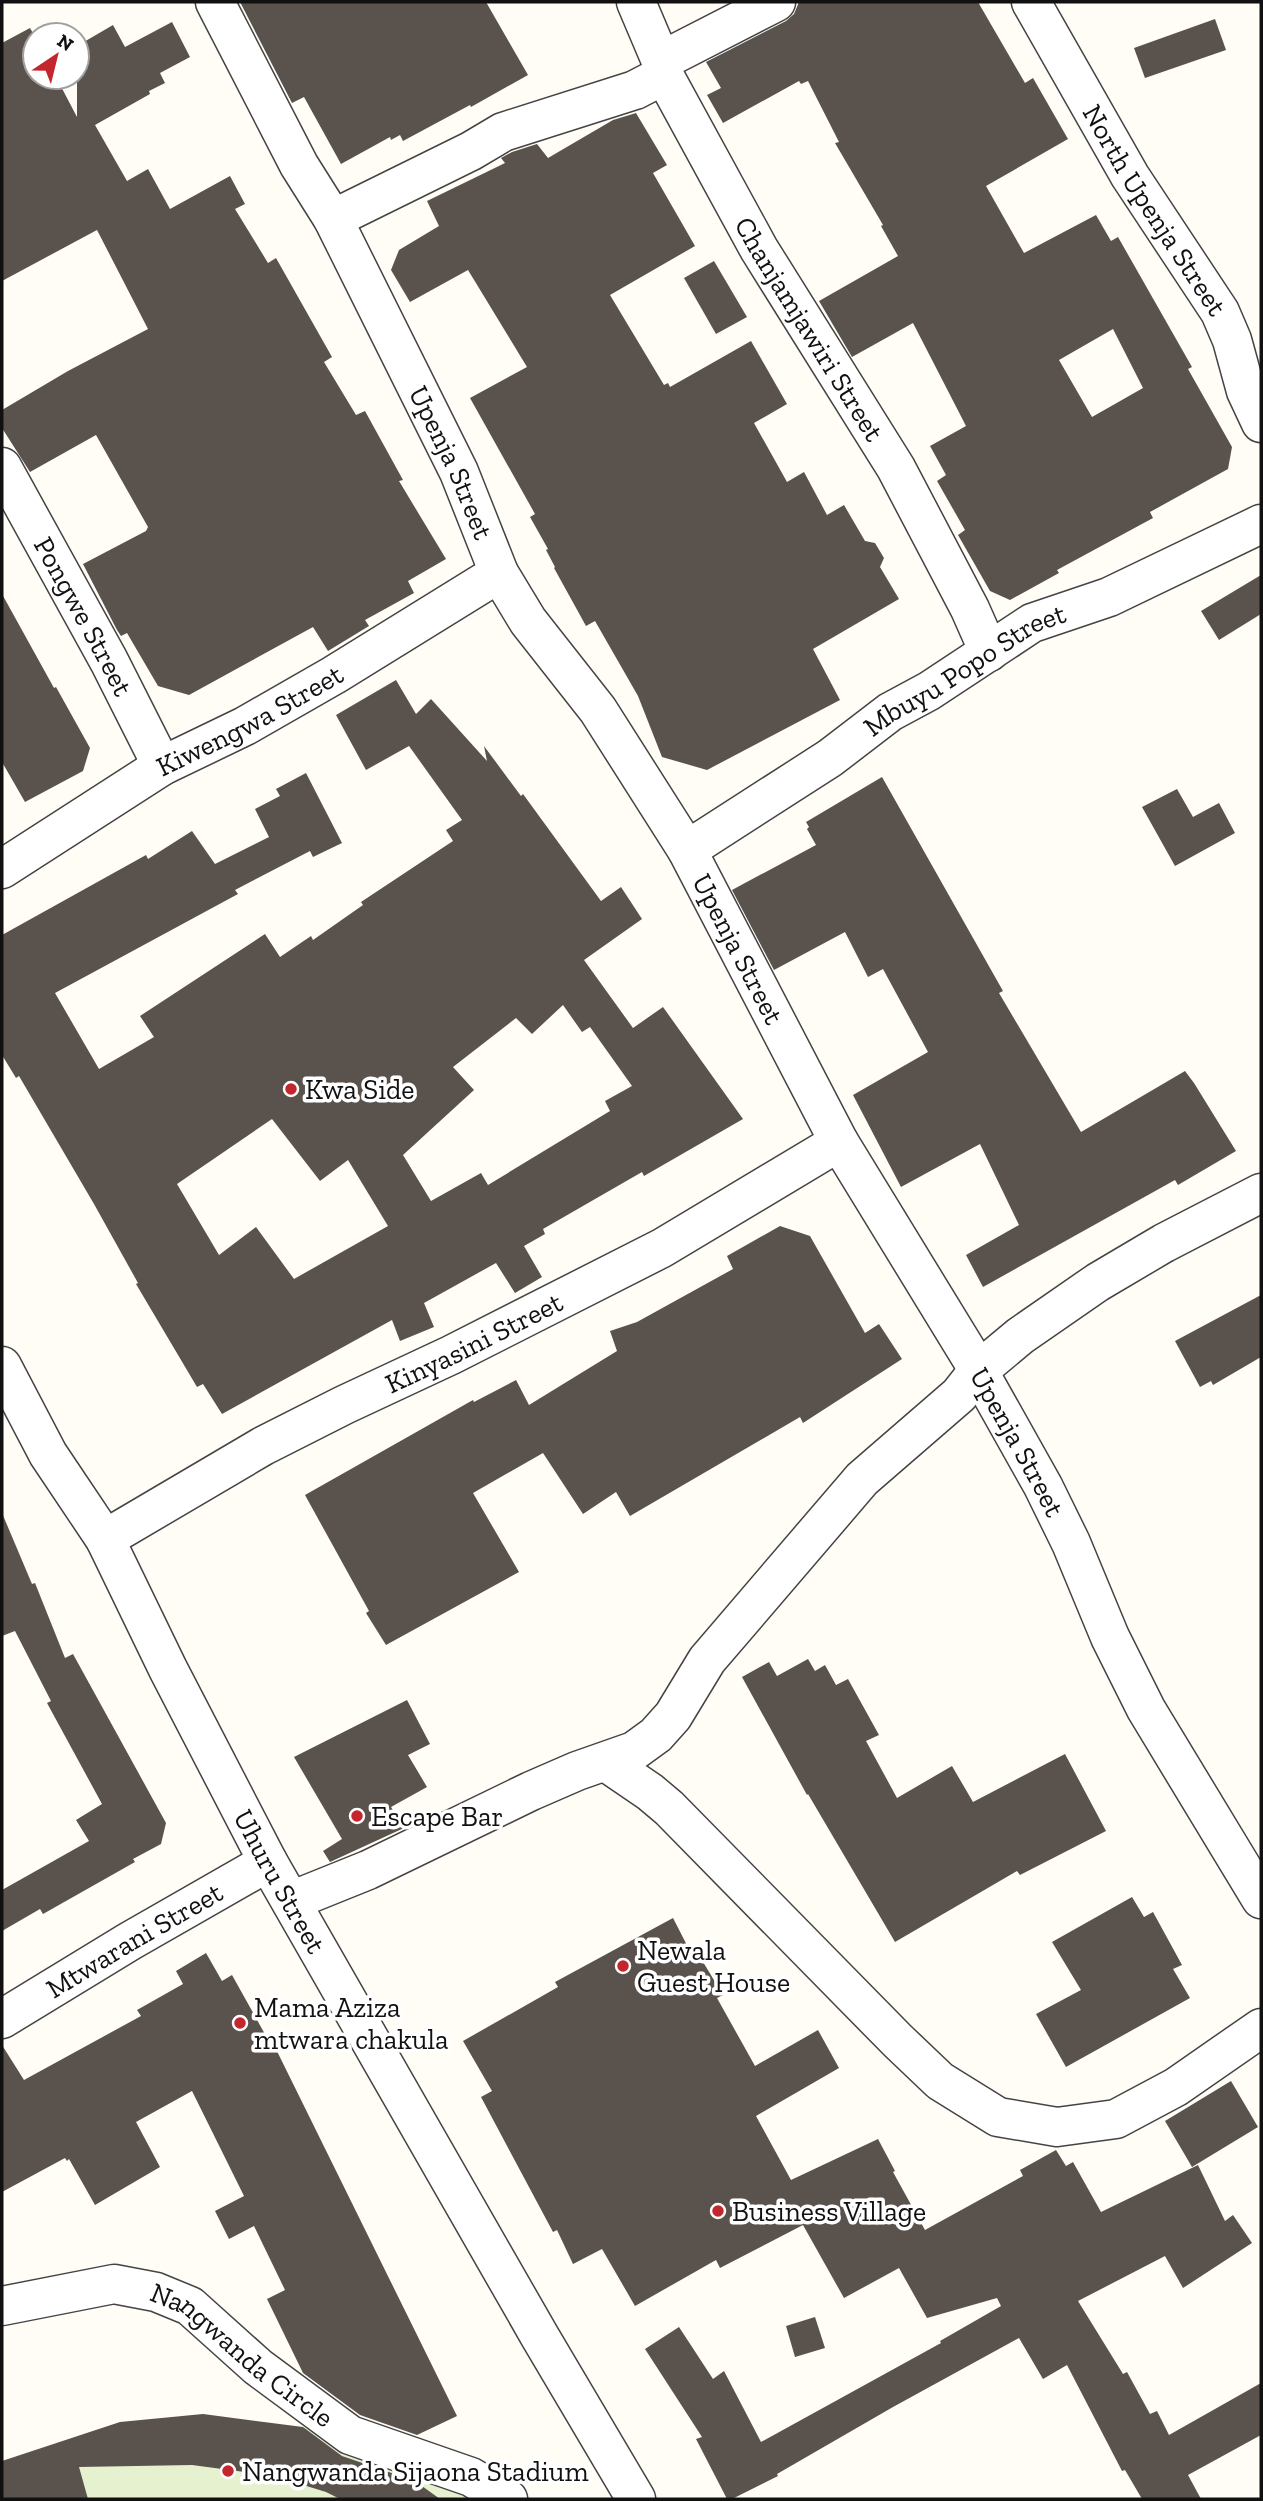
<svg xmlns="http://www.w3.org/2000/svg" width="1263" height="2501" font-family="'Zilla Slab',serif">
<rect width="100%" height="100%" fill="#fffdf5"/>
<polygon fill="#e6f2cf" points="215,2425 321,2429 484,2499 2,2499 2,2482 100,2437"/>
<g fill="#5a524d" fill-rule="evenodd">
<polygon points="240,2 486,2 528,75 471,107 470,105 403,141 400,135 391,140 390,137 341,164 304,97 292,103"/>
<path d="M 799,2 L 978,2 L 1025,83 L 1033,78 L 1068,139 L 986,186 L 1024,253 L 1096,215 L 1111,241 L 1118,237 L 1192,367 L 1188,369 L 1232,447 L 1228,469 L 1150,512 L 1153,518 L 1057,570 L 1059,573 L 1010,600 L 990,591 L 958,535 L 965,530 L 937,481 L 946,475 L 930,446 L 966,426 L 913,323 L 852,357 L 819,301 L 898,256 L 881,226 L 883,225 L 835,143 L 839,142 L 808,81 L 801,84 L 799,81 L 723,123 L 707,95 L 721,88 L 706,62 L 786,21 L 794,14 ZM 1113,329 L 1143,388 L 1092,417 L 1059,360 Z"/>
<polygon points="1215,19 1226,50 1145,78 1134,48"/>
<polygon points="172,22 190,57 160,73 165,83 149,91 150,94 95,125 127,181 148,169 170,209 230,176 245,204 235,209 268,263 276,258 332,357 324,362 356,415 365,411 403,480 399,481 446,559 408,581 414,593 365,620 369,626 328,651 313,627 189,695 158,686 127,633 121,636 117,630 83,564 146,531 148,527 96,435 30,472 2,428 2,410 68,371 148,329 97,230 2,281 2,43 30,28 35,37 35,77 56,77 77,117 77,46 113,25 125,47"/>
<polygon points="636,113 667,165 653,173 695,246 610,295 664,385 668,383 670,387 751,341 787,404 754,423 787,482 804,472 827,515 844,505 865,541 875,543 884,558 880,567 899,599 813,649 840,700 707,770 662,757 638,696 595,621 586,626 554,568 555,567 546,550 548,549 530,517 535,514 470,398 527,367 468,270 410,302 391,270 399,250 439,226 427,201 505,163 501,158 512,152 537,144 548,158 613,120"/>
<polygon points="714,261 747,317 716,334 684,278"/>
<polygon points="1261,575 1261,614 1219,640 1201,611"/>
<polygon points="2,594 54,688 56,687 90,748 83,771 25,802 2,762"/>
<path d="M 396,680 L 416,714 L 431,699 L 487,761 L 484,746 L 521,796 L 523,794 L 601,901 L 621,887 L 642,919 L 584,960 L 633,1028 L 663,1007 L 743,1119 L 644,1176 L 642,1172 L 543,1229 L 545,1234 L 524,1246 L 542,1277 L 515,1293 L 496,1263 L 424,1303 L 434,1327 L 400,1341 L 392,1320 L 222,1414 L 203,1384 L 197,1387 L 136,1284 L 138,1283 L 94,1204 L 19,1076 L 16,1078 L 2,1055 L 2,935 L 146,855 L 148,859 L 192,831 L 215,864 L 269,837 L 255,809 L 280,796 L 276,789 L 306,773 L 342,843 L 313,857 L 310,851 L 235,890 L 238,894 L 55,993 L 99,1069 L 154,1037 L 140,1016 L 265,934 L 280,957 L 311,936 L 313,940 L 363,905 L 361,902 L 453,841 L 446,830 L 462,820 L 409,746 L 366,770 L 336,715 ZM 563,1005 L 582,1032 L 590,1027 L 632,1086 L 605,1101 L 610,1111 L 488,1185 L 481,1173 L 431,1201 L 403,1155 L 474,1090 L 453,1067 L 516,1018 L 532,1034 ZM 272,1119 L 320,1181 L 348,1160 L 388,1226 L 294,1279 L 256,1227 L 219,1255 L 177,1184 Z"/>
<polygon points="882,777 1003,991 999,993 1081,1132 1185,1071 1194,1083 1236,1151 1178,1185 1175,1180 983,1287 966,1255 1019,1225 980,1144 901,1187 853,1095 928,1052 883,969 868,977 845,932 774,970 732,890 816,845 807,829 809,827 806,822"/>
<polygon points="1177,789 1193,817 1219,803 1235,833 1175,866 1142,807"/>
<polygon points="780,1226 810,1236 865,1333 879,1324 902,1359 803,1423 800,1417 630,1516 616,1492 583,1514 543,1453 473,1493 519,1572 386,1645 366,1613 369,1611 305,1495 473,1400 474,1402 516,1380 529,1405 617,1351 610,1331 637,1322 733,1269 727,1256"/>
<polygon points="1261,1295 1261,1357 1213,1385 1211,1381 1200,1387 1175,1341"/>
<polygon points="2,1513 32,1584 35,1583 65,1658 73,1654 166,1823 161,1844 133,1859 135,1862 43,1914 40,1909 2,1931 2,1890 89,1841 76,1820 102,1804 47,1703 51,1701 15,1631 2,1636"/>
<polygon points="808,1659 815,1671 825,1665 836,1685 848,1679 879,1735 866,1741 897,1798 952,1766 973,1802 1065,1754 1106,1831 1020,1875 1017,1871 895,1942 808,1794 807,1795 742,1677 769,1662 777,1676"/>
<polygon points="407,1700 430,1744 408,1755 427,1787 391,1807 404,1828 330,1862 323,1851 342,1839 294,1757"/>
<polygon points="1132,1897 1144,1917 1153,1912 1182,1965 1173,1969 1190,1998 1066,2067 1036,2014 1081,1990 1052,1942"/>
<polygon points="673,1918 692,1955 697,1952 723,1995 717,1998 755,2066 818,2030 839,2068 756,2116 791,2180 878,2139 895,2171 893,2172 925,2230 1023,2176 1020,2170 1056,2150 1066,2166 1073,2162 1101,2212 1198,2165 1225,2221 1233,2215 1252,2243 1183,2288 1165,2256 1078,2301 1123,2374 1127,2372 1150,2414 1157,2411 1169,2435 1261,2383 1261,2435 1188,2475 1201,2499 1142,2499 1125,2470 1122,2471 1067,2365 1043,2379 1019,2338 893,2407 777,2474 778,2476 732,2499 727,2499 696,2439 702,2437 645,2349 679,2327 713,2379 724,2371 761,2442 941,2343 940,2341 1001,2306 997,2298 927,2318 899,2268 844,2298 803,2225 720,2268 716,2260 635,2306 602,2249 573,2264 557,2230 553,2232 481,2097 492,2091 463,2041 558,1987 555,1982"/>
<polygon points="206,1953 222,1981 232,1975 266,2036 269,2035 457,2416 417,2435 360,2415 303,2373 267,2299 285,2290 254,2226 229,2239 215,2211 244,2196 192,2091 136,2122 160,2167 95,2205 69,2159 67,2161 65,2158 2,2192 2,2045 24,2080 141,2016 137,2010 183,1984 176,1971"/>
<polygon points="1231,2081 1258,2127 1192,2167 1165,2121"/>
<polygon points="815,2317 825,2348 795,2357 786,2326"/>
<polygon points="203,2414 303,2427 342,2456 415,2481 440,2499 340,2499 326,2492 274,2476 192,2465 79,2467 88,2499 2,2499 2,2461 120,2422"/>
</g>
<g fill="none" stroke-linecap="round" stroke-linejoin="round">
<defs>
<g id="minor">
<path id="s1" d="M 215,2 L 299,165 L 333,219 L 459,472 L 499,573 L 528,621 L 598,710 L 687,850 L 839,1142 L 970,1356 L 1043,1486 L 1071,1543 L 1110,1637 L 1146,1709 L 1261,1899"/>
<path id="s2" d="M 636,2 L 661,61 L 664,75 L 759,249 L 896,468 L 970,609 L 989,652"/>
<path id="s3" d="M 1031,2 L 1130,176 L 1220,312 L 1232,340 L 1246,391 L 1261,423"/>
<polyline points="661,61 776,2"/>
<polyline points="333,219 471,151 503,132 635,90 664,75"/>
<path id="s4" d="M 2,467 L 109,661 L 162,766"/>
<path id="s5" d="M 687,850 L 830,758 L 890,712 L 929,691 L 1032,623 L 1109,597 L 1261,524"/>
<path id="s6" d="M 2,869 L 162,766 L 245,726 L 334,675 L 499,573"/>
<path id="s7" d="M 2,1366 L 48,1454 L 105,1539 L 168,1669 L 268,1862 L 539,2335 L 636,2499"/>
<path id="s8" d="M 105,1539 L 263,1446 L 344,1405 L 451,1355 L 662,1248 L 839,1142"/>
<polyline points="606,1762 650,1792 669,1808 898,2041 940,2081 998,2117 1057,2127 1116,2119 1176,2087 1261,2028"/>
<polyline points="291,1901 368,1870 531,1791 577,1771 634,1751 656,1735 673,1716 707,1660 862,1479 959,1395 978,1371 1020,1336 1098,1282 1164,1243 1261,1193"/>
<path id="s9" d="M 2,2019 L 130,1941 L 268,1862"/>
<path id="s10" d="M 2,2306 L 114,2284 L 156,2292 L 190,2306 L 258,2367 L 350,2435 L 471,2477 L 508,2499"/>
</g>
</defs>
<use href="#minor" stroke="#444" stroke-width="41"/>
<use href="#minor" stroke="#fff" stroke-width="38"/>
</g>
<g fill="#c4262e" stroke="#fff" stroke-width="2.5">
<circle cx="291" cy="1089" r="7"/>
<circle cx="357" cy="1816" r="7"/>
<circle cx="623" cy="1966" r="7"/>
<circle cx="240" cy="2023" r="7"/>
<circle cx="718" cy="2211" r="7"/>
<circle cx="228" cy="2471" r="7"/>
</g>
<g text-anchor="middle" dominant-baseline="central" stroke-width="7" stroke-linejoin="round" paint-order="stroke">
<g font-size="28" fill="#111" stroke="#fff">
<text stroke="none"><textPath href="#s3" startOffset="242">North Upenja Street</textPath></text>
<text stroke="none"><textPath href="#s2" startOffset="371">Chanjamjawiri Street</textPath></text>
<text stroke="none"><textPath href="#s1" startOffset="518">Upenja Street</textPath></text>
<text stroke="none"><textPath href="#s4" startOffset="170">Pongwe Street</textPath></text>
<text stroke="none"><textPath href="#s5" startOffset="332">Mbuyu Popo Street</textPath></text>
<text stroke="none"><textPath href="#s6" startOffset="289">Kiwengwa Street</textPath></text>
<text stroke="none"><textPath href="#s1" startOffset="1085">Upenja Street</textPath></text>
<text stroke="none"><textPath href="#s8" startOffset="418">Kinyasini Street</textPath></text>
<text stroke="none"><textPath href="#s1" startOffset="1652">Upenja Street</textPath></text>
<text stroke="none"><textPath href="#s7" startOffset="586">Uhuru Street</textPath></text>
<text stroke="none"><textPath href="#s9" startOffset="154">Mtwarani Street</textPath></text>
<text stroke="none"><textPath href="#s10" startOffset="264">Nangwanda Circle</textPath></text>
</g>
<g font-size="28" fill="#111" stroke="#fff" text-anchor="start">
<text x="305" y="1089">Kwa Side</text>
<text x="371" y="1816">Escape Bar</text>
<text x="637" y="1950">Newala<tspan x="637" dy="32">Guest House</tspan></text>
<text x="254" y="2007">Mama Aziza<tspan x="254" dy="32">mtwara chakula</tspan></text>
<text x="732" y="2211">Business Village</text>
<text x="242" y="2471">Nangwanda Sijaona Stadium</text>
</g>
</g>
<rect width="1263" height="2501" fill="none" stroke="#111111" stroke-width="7"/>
<g transform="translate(56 56) rotate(35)"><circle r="33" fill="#ffffff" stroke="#a0a0a0" stroke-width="2"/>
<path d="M0-5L12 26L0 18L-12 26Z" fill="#c4262e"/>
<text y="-10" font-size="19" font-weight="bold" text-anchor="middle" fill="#111111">N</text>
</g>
</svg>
